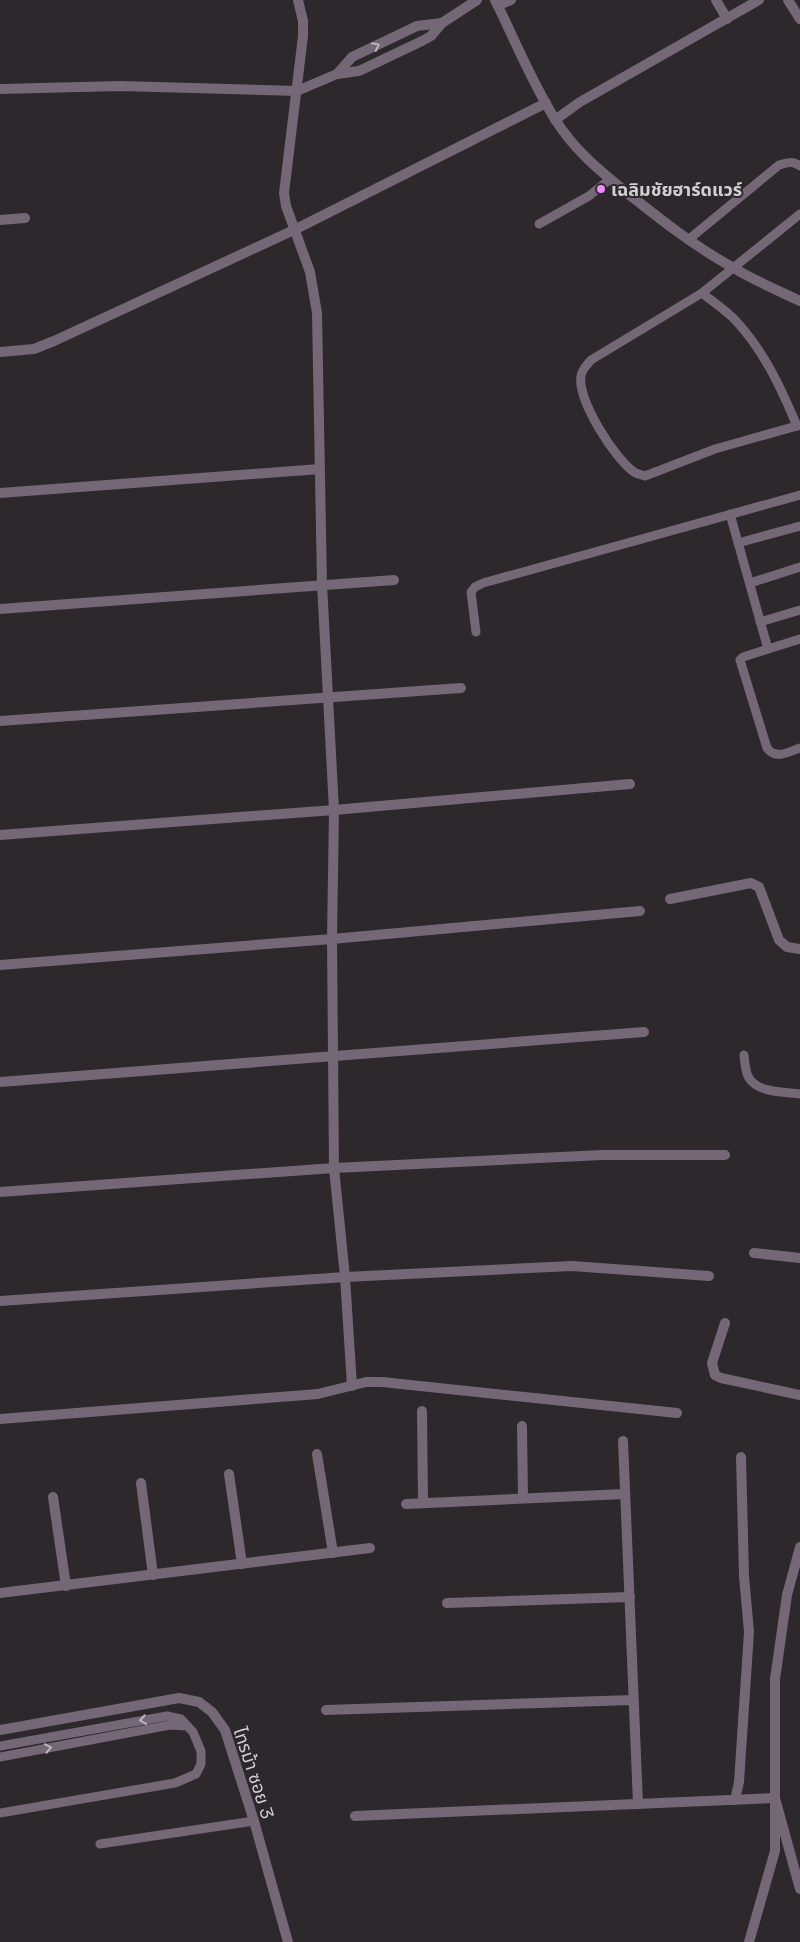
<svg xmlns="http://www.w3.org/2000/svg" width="800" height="1942" font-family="'Space Grotesk','Noto Sans Thai',sans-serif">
<rect width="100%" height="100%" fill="#2c282c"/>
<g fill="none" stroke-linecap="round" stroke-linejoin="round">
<g stroke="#746776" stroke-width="9">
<path d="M 800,214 L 702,293 L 591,360 C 587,365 582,369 581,376 C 577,400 615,459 634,472 C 637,474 642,475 645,476 L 715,449 L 800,425"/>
<polyline points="539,224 589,196 610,179"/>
<path d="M 688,240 L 779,165 C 787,163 793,160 800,166"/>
<path d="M 702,293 C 713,302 727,311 737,322 C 765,353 781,388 797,426"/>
<polyline points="730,514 768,649 800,639"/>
<polyline points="738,543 800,526"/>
<polyline points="750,583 800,567"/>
<polyline points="760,622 800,610"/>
<polyline points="476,632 471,592 475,587 483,583 800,495"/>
<path d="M 768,649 L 743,657 L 740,660 L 767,748 C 776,760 788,752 800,748"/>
<path d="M 744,1055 C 745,1062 745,1072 749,1078 C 758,1093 785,1092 800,1094"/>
<polyline points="0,1746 167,1716 181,1719 193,1732 201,1751 201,1764 196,1774 175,1783 0,1813"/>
<polyline points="0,1757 170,1725 187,1726"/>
<polyline points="100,1844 254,1821"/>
</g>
<g stroke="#746776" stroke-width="10">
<polyline points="298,0 303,21 303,36 284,193 286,206 310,272 317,313 322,584 334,810 332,939 334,1168 345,1277 352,1386"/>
<polyline points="716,0 727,19"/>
<polyline points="788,0 800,19"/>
<polyline points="498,5 511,0"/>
<polyline points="337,74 352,57 417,26 442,23"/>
<polyline points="0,89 120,86 297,91 337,74 359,71 422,41 431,36 442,23 477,0"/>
<polyline points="555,120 580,102 759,0"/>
<polyline points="0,220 25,218"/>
<polyline points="0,352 34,349 54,341 294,230 546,103"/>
<polyline points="0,493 320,469"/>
<polyline points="0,609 394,580"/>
<polyline points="0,721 461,688"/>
<polyline points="0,835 334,810 630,784"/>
<polyline points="670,899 751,883 759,887 779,940 787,947 800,949"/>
<polyline points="0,965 332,939 640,911"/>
<polyline points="0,1082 644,1032"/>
<polyline points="0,1192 334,1168 602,1155 725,1155"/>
<polyline points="754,1253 800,1258"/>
<polyline points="0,1301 345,1277 572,1266 709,1276"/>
<polyline points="725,1323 712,1363 715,1375 721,1378 800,1395"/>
<polyline points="422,1411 423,1503"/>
<polyline points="0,1419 318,1394 366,1382 382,1382 677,1413"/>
<polyline points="522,1426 523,1498"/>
<polyline points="623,1441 638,1804"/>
<polyline points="317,1454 333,1553"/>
<polyline points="229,1474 242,1564"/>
<polyline points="141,1483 153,1575"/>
<polyline points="53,1497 66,1586"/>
<polyline points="406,1504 624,1494"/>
<polyline points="0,1593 370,1548"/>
<polyline points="447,1603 630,1597"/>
<polyline points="326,1710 633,1700"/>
<polyline points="735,1800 739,1782 749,1632 744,1576 741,1457"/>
<polyline points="355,1816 775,1798 800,1889"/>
</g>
<g stroke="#746776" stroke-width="10">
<path d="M 495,0 C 515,40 531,81 555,119 C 573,149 600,171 626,192 C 660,219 694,246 732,267 C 753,280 777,290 800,301"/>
<polyline points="0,1730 179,1698 199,1702 212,1712 225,1730 254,1821 288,1942"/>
<polyline points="749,1942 775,1851 775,1679 787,1595 800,1547"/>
</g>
</g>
<defs><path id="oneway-chevron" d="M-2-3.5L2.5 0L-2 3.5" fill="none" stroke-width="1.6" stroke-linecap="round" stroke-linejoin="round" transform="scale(1.25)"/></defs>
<g stroke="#bbb6bc">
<use href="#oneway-chevron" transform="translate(376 46) rotate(-26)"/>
<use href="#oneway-chevron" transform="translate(143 1720) rotate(171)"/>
<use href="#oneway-chevron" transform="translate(48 1748) rotate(-11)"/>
</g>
<circle fill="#ee8cf9" stroke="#2c282c" stroke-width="2" cx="601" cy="189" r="5"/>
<g text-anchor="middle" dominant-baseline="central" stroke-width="4" stroke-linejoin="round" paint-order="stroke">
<g font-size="18" font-weight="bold" fill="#d3d0d3" stroke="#2c282c" text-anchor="start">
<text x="611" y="189">เฉลิมชัยฮาร์ดแวร์</text>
</g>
<g font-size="18" fill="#d3d0d3" stroke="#2c282c">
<text transform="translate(254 1773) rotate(72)">ไทรม้า ซอย 3</text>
</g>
</g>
</svg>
